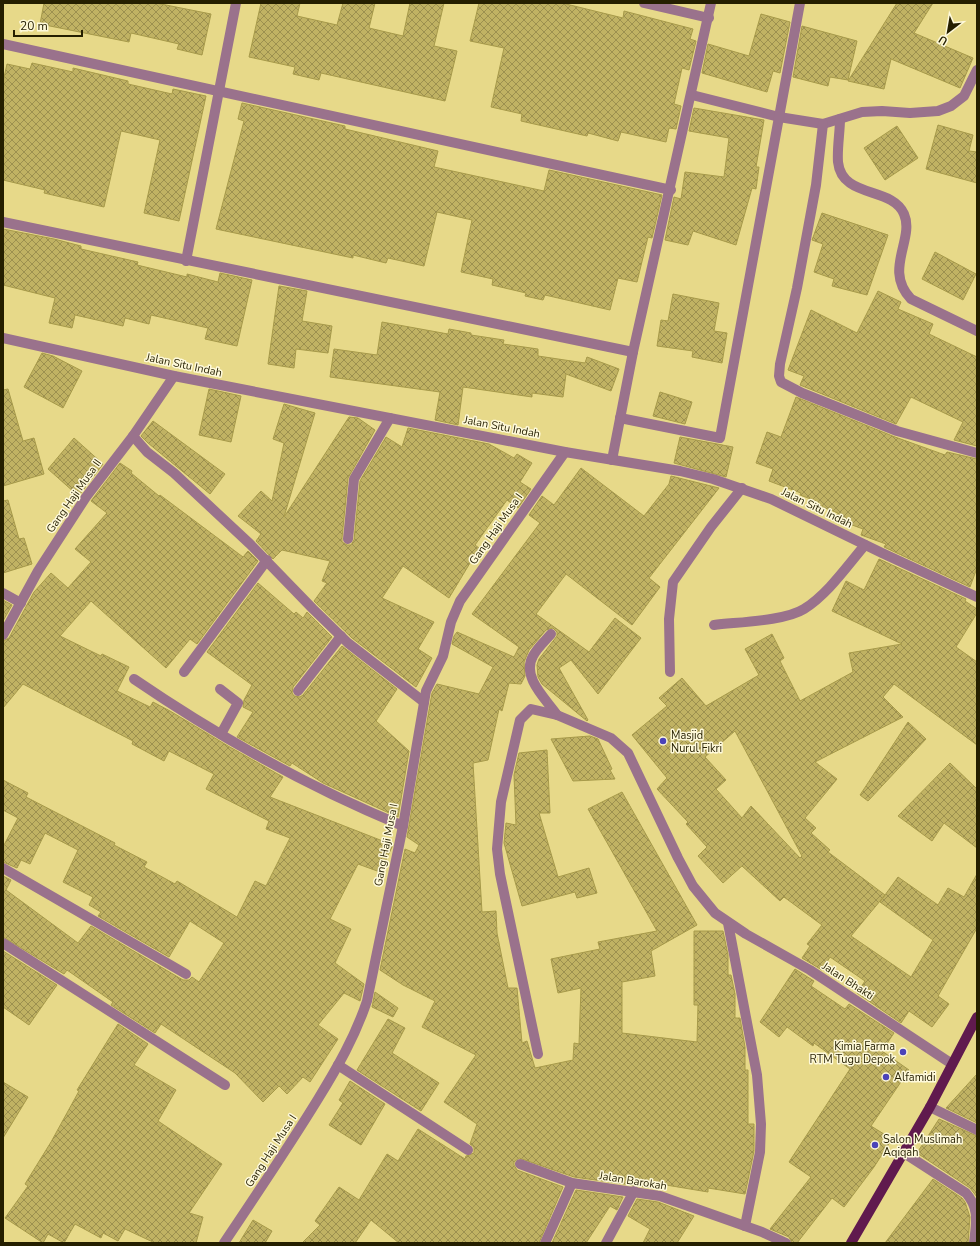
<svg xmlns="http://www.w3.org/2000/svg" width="980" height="1246" font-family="'Nunito Sans',sans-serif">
<defs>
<pattern id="building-cross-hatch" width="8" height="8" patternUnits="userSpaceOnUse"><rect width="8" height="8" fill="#c0b263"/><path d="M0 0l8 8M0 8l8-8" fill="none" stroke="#9c904f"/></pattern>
</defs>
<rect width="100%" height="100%" fill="#e7d989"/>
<g fill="url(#building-cross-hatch)" stroke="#a79a4a" fill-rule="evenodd">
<polygon points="44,3 156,3 211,14 202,55 177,49 179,44 131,33 129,42 40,24"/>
<polygon points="261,3 300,3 297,16 337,25 343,3 375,3 369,28 403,36 410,3 444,3 434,46 457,51 445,101 321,73 319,80 293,74 295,67 249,57"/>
<polygon points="479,3 562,3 623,18 624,11 693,29 690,39 696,41 689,70 682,68 674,104 681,106 676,129 669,128 666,142 621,132 618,141 588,133 587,136 521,121 522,114 491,107 504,48 470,41"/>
<polygon points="897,3 933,3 914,33 973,58 960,88 891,59 884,89 848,81"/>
<polygon points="761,14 790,22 780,73 773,71 767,92 702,73 708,44 749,56"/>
<polygon points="802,26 857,41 848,80 830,77 828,86 793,77"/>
<polygon points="32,63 73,72 73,68 128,81 128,84 172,94 173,89 206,96 179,221 144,213 160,140 121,131 104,207 44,193 45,190 3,180 3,82 7,64 30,69"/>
<polygon points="242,103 345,126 345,129 438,151 434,167 544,191 549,170 662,195 652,238 648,237 637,282 618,278 610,310 545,295 543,300 525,296 526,293 492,285 493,279 461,272 472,220 437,212 424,266 388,258 386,263 353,255 353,258 216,229 244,121 238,119"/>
<polygon points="694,108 764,120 756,167 759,167 756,189 752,188 736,245 693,231 688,245 665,240 674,197 681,199 685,172 724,177 729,138 689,131"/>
<polygon points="938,125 973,135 969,151 977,152 977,183 926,169"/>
<polygon points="897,126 918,158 885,180 864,148"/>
<polygon points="822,213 888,235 867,295 832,286 834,279 814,272 823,244 812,240"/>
<polygon points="3,229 54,239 81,246 81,249 138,262 137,265 187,277 187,274 218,282 220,273 252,280 237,346 205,339 208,328 151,315 149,324 125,318 123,326 75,315 72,328 49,323 55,298 3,285"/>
<polygon points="935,252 976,274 963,300 922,279"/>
<polygon points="279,286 307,291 302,321 332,326 328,353 296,349 294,368 268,364"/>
<polygon points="878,291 901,302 898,309 933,324 929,334 977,357 977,446 954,440 963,422 911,397 896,424 805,387 800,385 804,376 788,370 811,310 857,333"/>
<polygon points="673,294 719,303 714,331 727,333 722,363 692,357 693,351 657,346 661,320 668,321"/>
<polygon points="382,322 448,334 449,329 471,333 471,335 504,340 503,344 538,349 538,356 585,363 587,357 619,369 611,391 566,374 563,397 532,393 532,397 463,387 458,425 435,420 440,392 330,377 334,349 377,355"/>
<polygon points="42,353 53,356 82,371 63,408 24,387"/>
<polygon points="8,389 23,441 34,438 44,474 3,486 3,390"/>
<polygon points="209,389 241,396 231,442 199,435"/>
<polygon points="660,392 692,402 685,424 653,416"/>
<polygon points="796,397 895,437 945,455 947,452 977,459 977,568 970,587 884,547 886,544 861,535 863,529 836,519 838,513 815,504 816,501 800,495 801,493 769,481 773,469 756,463 767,432 781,437"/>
<polygon points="284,404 315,413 284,517 349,417 358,418 375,430 348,478 342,538 342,542 347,545 351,545 354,540 360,481 386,437 402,447 408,428 489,444 514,458 517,454 532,463 520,482 531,489 518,508 507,500 475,545 479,548 449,598 403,566 382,598 434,622 418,649 432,658 416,687 352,638 314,601 327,583 322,581 330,561 282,550 273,559 256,541 261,534 238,516 261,491 272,501 284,443 273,439"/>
<polygon points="153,421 225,474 210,494 148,443 141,436"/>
<polygon points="680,437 733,447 726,477 674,463"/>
<polygon points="74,438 103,464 80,494 77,491 75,493 48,469"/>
<polygon points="120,463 132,471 131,473 159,496 160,495 243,557 248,551 258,561 197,644 190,639 166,668 91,601 60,636 101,656 102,654 129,667 117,691 150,707 153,702 170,711 228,746 283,777 270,797 393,845 380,872 358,864 330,919 351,929 335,963 364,984 360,1001 344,993 318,1025 338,1039 310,1082 303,1077 287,1094 279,1086 263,1102 235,1073 161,1024 155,1033 111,1005 113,1002 67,970 64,974 3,937 3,876 11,880 6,890 78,943 91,926 183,980 189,980 192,977 199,982 224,943 190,921 169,957 98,916 101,912 89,905 93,897 63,882 78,850 45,833 30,864 21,860 17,868 3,862 3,847 18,818 3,810 3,780 28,793 26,797 115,843 114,845 147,862 144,867 175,884 177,881 237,917 255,881 266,886 290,838 266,829 269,821 206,789 214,774 169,751 164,761 132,744 133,741 23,684 3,708 3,641 9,638 34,592 51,573 68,588 91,562 75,549 107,513 91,501"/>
<polygon points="581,468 644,516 669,484 671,476 719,488 649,578 660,587 632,625 566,574 536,614 589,652 615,618 641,638 598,694 571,660 559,668 588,720 587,721 542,684 538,677 537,665 539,659 557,636 557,632 553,628 546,630 529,650 524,662 525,676 521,684 509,683 502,711 499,709 488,760 473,763 482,912 496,911 497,933 508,988 517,988 522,1043 527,1041 535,1068 573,1060 574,1043 579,1044 581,988 558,993 551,959 600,949 598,942 657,931 588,809 622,792 697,925 651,951 655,976 622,982 622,1033 697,1042 698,1005 694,1005 694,931 723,931 728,955 728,975 731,975 735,994 735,1018 740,1018 745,1047 745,1070 748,1070 748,1124 754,1124 754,1151 745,1194 708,1188 708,1192 642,1181 653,1188 574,1177 519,1158 514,1162 514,1165 517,1170 563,1187 539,1243 399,1243 371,1220 355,1243 302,1243 320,1225 315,1221 339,1187 359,1200 387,1154 398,1161 418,1129 465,1159 466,1156 474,1153 474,1147 470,1144 477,1124 444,1102 476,1055 422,1027 435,1001 403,985 380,970 405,849 415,853 419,845 407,837 432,693 437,684 479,694 493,667 452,644 454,636 457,632 514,657 519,647 472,614 540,523 529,515 542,496 554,505"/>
<polygon points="8,500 19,539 24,538 32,564 3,573 3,501"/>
<path d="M 879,559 L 966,599 L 965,601 L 977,609 L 977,613 L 956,647 L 977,662 L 977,745 L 894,684 L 883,697 L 903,717 L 815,762 L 837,779 L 805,818 L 816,828 L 811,833 L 830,850 L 828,852 L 885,895 L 898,877 L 938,905 L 948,888 L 964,897 L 977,874 L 977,928 L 938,996 L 949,1004 L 932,1027 L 909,1011 L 901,1023 L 857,993 L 865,981 L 830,957 L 822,970 L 802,958 L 810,946 L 807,944 L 822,925 L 784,897 L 780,901 L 742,866 L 723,883 L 698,856 L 707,847 L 686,824 L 688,822 L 657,789 L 667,778 L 632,735 L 667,706 L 659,698 L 682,678 L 706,706 L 759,675 L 745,649 L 772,634 L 784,658 L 780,661 L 800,701 L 853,672 L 849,653 L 902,644 L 832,611 L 846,581 L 864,590 ZM 735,731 L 802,856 L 800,858 L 751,806 L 742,818 L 716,789 L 726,780 L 705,757 ZM 885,895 L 880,902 L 933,940 L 911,977 L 851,936 Z"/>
<polygon points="258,583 294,614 296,612 303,618 307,612 332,637 293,687 292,693 294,696 300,697 303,695 342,646 397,689 376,721 409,751 398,817 323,783 292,763 290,766 237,737 253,712 243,707 244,700 252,685 207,652"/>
<polygon points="3,600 12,605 3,621"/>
<polygon points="908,722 926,739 868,801 860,795"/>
<polygon points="590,736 598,739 612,769 610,770 615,779 573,781 551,739"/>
<polygon points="547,750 550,813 539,813 558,877 589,868 597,893 577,898 575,892 522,906 504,843 506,823 516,825 514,775 519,753"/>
<polygon points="950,763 977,789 977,848 944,823 932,841 898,816"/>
<polygon points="3,951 57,985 29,1025 3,1007"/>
<polygon points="795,969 814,981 811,986 845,1009 849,1004 894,1033 882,1051 909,1070 871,1126 892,1139 874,1167 844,1207 832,1198 797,1243 792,1243 789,1237 770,1229 811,1177 789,1162 850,1069 814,1043 813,1046 787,1027 779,1037 760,1022"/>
<polygon points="375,992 398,1008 393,1017 372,1007"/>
<polygon points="388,1019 405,1028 392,1053 439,1083 421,1111 357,1070"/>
<polygon points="118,1024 148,1044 134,1065 176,1090 158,1121 222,1164 189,1213 203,1217 196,1243 155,1243 125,1229 118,1241 103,1233 101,1238 75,1224 64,1243 48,1234 43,1243 5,1218 28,1186 25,1184 51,1142 79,1091 77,1090"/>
<polygon points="977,1074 977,1123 946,1108"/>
<polygon points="350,1081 385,1104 361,1145 329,1125 343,1103 339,1100"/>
<polygon points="3,1082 28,1097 3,1138"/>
<polygon points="939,1119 977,1136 977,1197 970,1188 917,1153"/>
<polygon points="933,1179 962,1198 965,1202 970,1217 968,1243 885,1243"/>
<polygon points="576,1190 623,1197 617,1210 610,1206 586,1243 552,1243"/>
<polygon points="637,1199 658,1202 694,1216 677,1243 643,1243 650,1229 628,1216"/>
<polygon points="253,1220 272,1231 265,1243 239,1243"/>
</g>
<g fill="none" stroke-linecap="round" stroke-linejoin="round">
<g stroke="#9a728c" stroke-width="10">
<polyline points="644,3 709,18"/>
<polyline points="3,44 671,190"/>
<polyline points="692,95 779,117 823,124 862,112 882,111 910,113 938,111 951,106 964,96 977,70"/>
<path d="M 840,119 C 840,132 837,148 838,162 C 842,199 892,186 904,214 C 915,239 883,270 911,299 L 977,331"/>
<polyline points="823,124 816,185 797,288 780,364 779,376 781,382 802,393 897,431 977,453"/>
<polyline points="3,222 633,352"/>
<polyline points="186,261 236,3"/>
<polyline points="3,338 174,376 565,452 680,471 713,479 771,499 882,553 977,597"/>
<polyline points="620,418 720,438 800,3"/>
<polyline points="133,436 147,452 174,473 250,544 313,609 348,643 424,702"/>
<polyline points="612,460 633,352 711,3"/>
<polyline points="348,539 354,479 390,418"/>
<polyline points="3,593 21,603"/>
<path d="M 714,625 C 738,622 785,621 804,609 C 828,594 847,566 865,545"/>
<path d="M 551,634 C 545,641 537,648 533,656 C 521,677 546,699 557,715"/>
<polyline points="3,635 38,571 86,497 133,436 174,376"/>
<polyline points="184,672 267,560"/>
<polyline points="670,672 669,619 673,582 711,527 742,488"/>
<path d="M 134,679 C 219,737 308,787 403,826"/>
<polyline points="220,689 238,703 221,734"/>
<polyline points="298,691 341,636"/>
<polyline points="3,868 186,974"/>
<polyline points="728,923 757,1075 761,1124 760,1152 745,1226"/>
<polyline points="3,943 225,1085"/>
<polyline points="538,1054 500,874 497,849 501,802 520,720 531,709 557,715 611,738 628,753 678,858 693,886 715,913 746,934 810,970 952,1064"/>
<polyline points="338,1065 468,1150"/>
<polyline points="930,1107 977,1130"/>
<path d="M 904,1153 L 966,1193 C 980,1209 976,1223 974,1243"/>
<polyline points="520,1164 572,1183 660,1196 762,1232 786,1243"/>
<path d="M 224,1243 C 256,1195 288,1148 318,1099 C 337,1068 355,1037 367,1001 L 403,826 L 426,691 L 443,656 L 451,622 L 460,601 L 565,452"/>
<polyline points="545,1243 572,1183"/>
<polyline points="606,1243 634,1191"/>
</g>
<polyline stroke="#601a4e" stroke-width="10" points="851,1243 930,1107 977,1017"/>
</g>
<g fill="#4b43b9" stroke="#fef9da" stroke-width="1.5">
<circle cx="663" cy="741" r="4"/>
<circle cx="903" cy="1052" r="4"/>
<circle cx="886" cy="1077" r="4"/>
<circle cx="875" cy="1145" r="4"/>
</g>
<g text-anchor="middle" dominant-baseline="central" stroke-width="3" stroke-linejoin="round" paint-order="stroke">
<g font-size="11" fill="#251f00" stroke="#fef9da">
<text transform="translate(184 365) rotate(12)">Jalan Situ Indah</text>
<text transform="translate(502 427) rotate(11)">Jalan Situ Indah</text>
<text transform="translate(74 496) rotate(-55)">Gang Haji Musa II</text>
<text transform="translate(817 508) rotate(26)">Jalan Situ Indah</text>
<text transform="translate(496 529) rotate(-55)">Gang Haji Musa I</text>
<text transform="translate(386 845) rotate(-79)">Gang Haji Musa I</text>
<text transform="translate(848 981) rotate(33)">Jalan Bhakti</text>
<text transform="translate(271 1151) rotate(-57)">Gang Haji Musa I</text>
<text transform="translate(633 1181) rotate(9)">Jalan Barokah</text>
</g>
<g font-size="11" fill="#251f00" stroke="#fef9da" text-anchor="start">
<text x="671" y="735">Masjid<tspan x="671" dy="13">Nurul Fikri</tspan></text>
<text x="895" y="1046" text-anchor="end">Kimia Farma<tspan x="895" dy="13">RTM Tugu Depok</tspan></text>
<text x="894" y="1077">Alfamidi</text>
<text x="883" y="1139">Salon Muslimah<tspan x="883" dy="13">Aqiqah</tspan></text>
</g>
</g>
<rect width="980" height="1246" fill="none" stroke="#251f00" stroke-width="8"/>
<g transform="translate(948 32) rotate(211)" stroke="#fef9da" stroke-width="3" paint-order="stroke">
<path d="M0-3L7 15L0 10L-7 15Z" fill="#251f00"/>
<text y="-6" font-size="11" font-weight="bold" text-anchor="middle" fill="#251f00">U</text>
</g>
<path d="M14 30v6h68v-6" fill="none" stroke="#251f00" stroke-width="2"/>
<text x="20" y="30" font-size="12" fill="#251f00" stroke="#fef9da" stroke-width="3" paint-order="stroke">20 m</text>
</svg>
